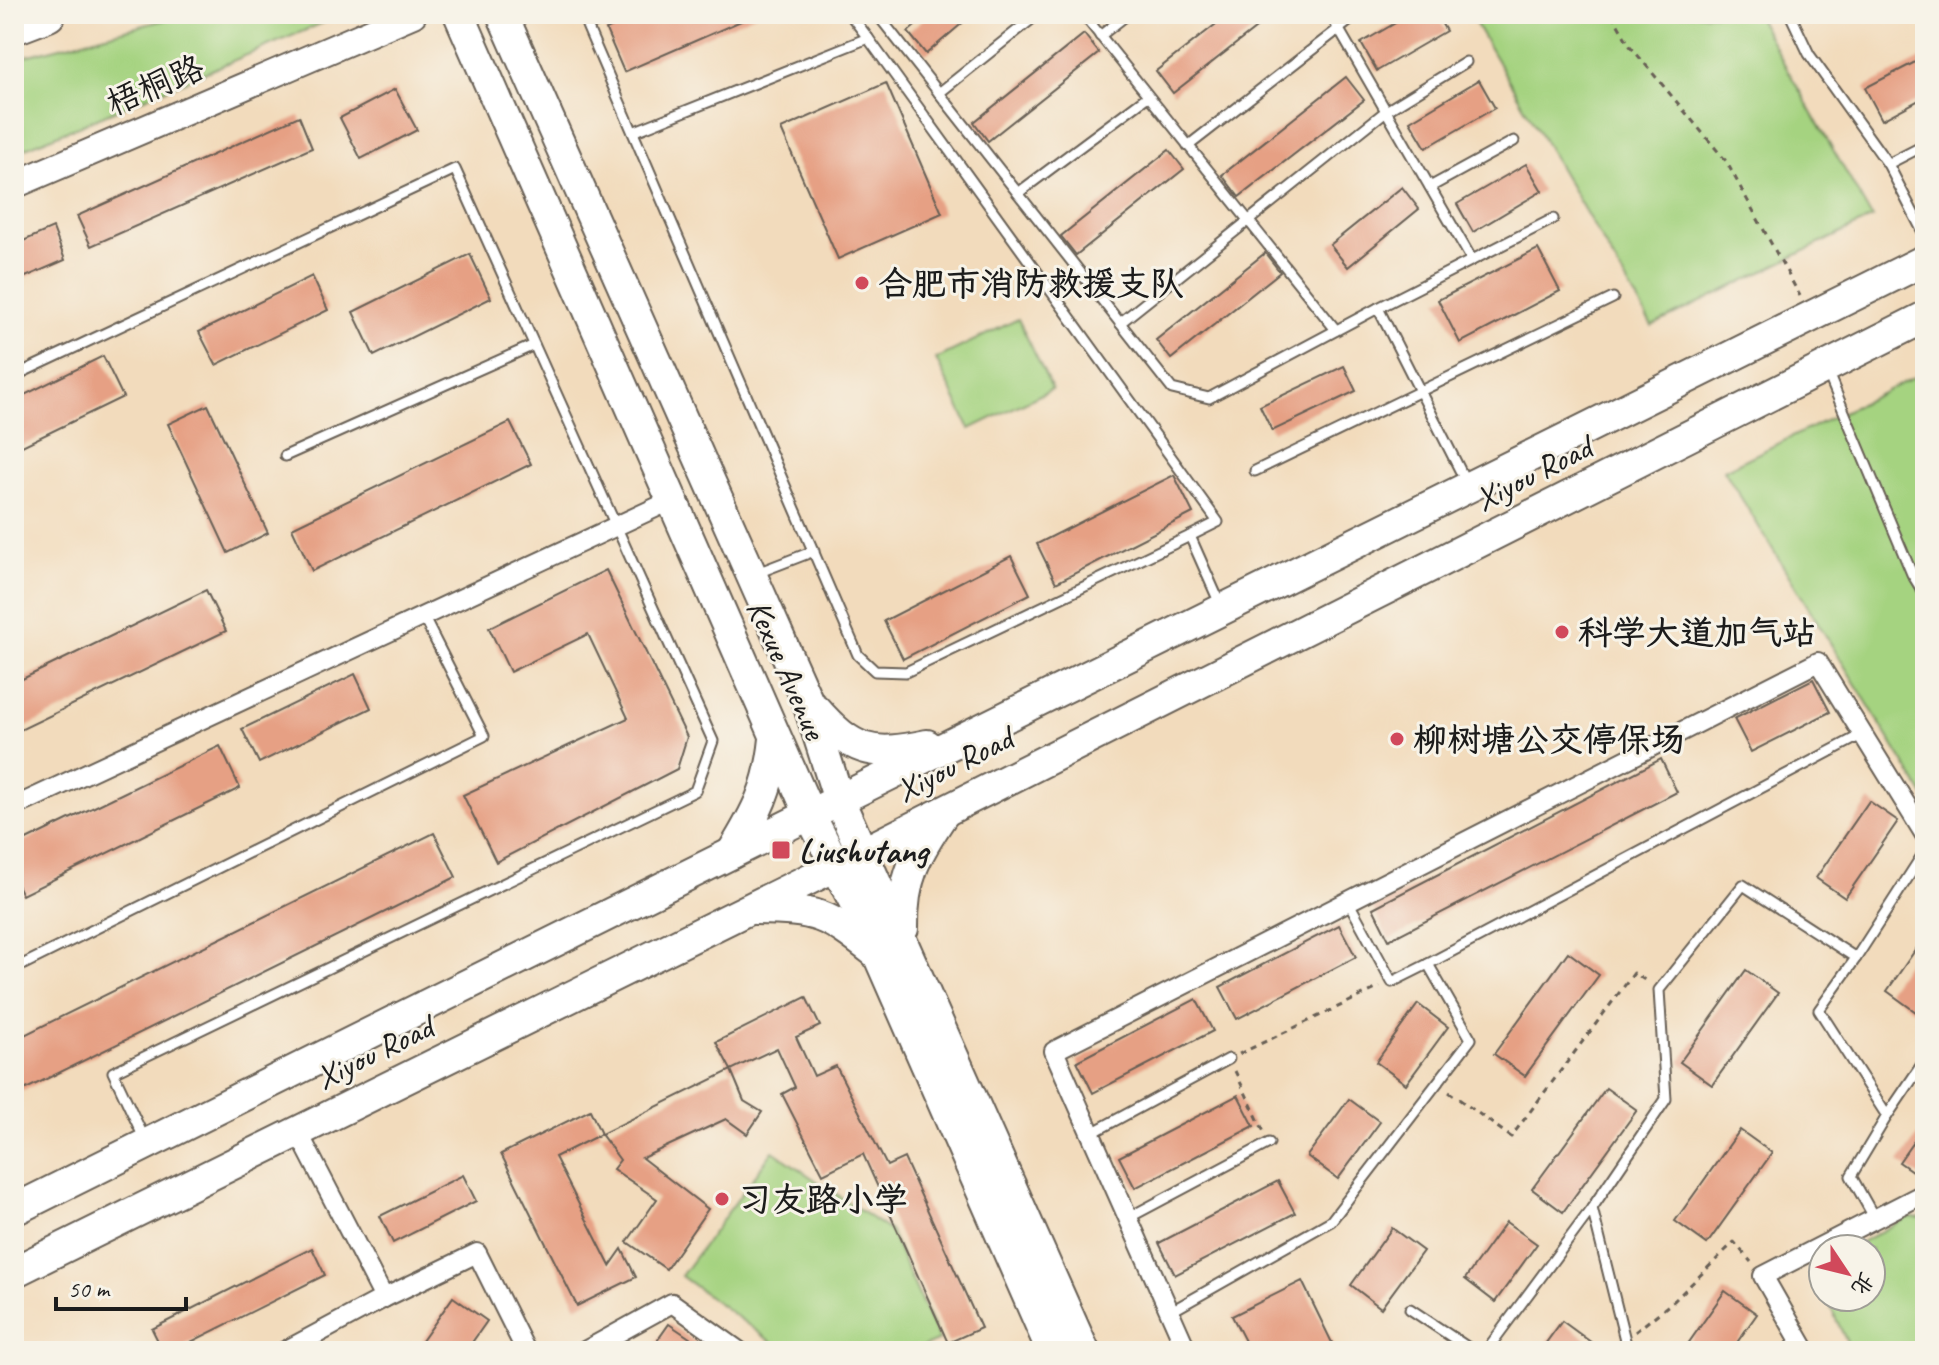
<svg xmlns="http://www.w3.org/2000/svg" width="1939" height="1365" font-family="Caveat,'LXGW WenKai TC',sans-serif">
<rect width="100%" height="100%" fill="#f7f3e8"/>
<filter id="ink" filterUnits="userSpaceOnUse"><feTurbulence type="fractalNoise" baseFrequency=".0125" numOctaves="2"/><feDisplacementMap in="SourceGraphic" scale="16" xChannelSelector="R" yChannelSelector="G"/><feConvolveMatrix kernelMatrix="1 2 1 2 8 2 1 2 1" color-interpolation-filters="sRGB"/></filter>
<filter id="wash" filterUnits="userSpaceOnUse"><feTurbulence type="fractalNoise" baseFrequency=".006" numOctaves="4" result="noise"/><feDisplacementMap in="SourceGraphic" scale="32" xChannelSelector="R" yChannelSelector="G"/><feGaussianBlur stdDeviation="1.8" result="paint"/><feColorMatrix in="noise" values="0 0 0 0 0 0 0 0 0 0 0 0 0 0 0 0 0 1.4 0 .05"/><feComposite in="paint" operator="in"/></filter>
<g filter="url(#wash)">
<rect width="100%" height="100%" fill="#f2dbbc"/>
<g fill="#a5d380" stroke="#60784e" stroke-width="2">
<polygon points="187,14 344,14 14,153 14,59"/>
<polygon points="1470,14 1756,14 1872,218 1652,326"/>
<polygon points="1018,319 1052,389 970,429 936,359"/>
<polygon points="1925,372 1925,797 1724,470"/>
<polygon points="773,1151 890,1231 939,1340 914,1351 784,1351 681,1276"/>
<polygon points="1908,1217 1925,1218 1925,1351 1851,1351 1831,1308 1832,1297 1871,1297 1871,1249 1854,1249 1861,1242"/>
</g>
<g id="blocks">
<g fill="#e6a084">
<polygon points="642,14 757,14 624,72 606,30"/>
<polygon points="929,14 973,14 926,54 908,32"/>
<polygon points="1229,14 1274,14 1173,93 1156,71"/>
<polygon points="1411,14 1436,14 1446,31 1377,71 1361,43"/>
<polygon points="1084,34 1099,53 988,141 974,122"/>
<polygon points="1925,57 1925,97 1882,120 1865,88"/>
<polygon points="1346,77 1364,100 1239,197 1222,175"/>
<polygon points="1479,80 1495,108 1426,148 1410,121"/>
<polygon points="886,83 942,213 838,259 781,129"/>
<polygon points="395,89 417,130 361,159 340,118"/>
<polygon points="299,116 312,148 91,246 77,216"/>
<polygon points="1169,150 1184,169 1076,255 1061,236"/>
<polygon points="1526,164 1542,191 1473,232 1457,204"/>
<polygon points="1402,187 1419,209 1348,267 1330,245"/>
<polygon points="53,228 65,260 14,282 14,245"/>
<polygon points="1538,249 1560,291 1460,343 1438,300"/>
<polygon points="1265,253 1280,272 1171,359 1156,340"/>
<polygon points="470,254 491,298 374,356 353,312"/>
<polygon points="312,276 328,310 216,365 199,332"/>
<polygon points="103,356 123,397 14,450 14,400"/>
<polygon points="1344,366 1356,391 1272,431 1260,406"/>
<polygon points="208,405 268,533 228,553 168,424"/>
<polygon points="510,422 531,464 312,571 292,528"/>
<polygon points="1174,475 1193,513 1056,583 1037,544"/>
<polygon points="1011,556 1030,594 903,659 884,621"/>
<polygon points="606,570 687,737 677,769 496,862 463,795 628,718 588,634 510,672 489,628"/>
<polygon points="206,590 226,631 14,733 14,683"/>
<polygon points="355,674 371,708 259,763 242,729"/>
<polygon points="1813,679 1830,712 1751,752 1734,719"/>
<polygon points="220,746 240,788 22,895 14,879 14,846"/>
<polygon points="1661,759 1677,792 1389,940 1373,908"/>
<polygon points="1869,801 1898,821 1845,898 1816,878"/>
<polygon points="434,833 456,877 14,1095 14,1040"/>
<polygon points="1339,925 1356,957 1237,1019 1220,987"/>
<polygon points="1925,936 1925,999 1916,1012 1887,991"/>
<polygon points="1568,952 1599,975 1525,1076 1494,1054"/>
<polygon points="1746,970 1778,993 1712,1085 1680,1062"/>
<polygon points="806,997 820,1026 796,1037 814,1076 836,1066 887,1166 904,1158 981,1328 948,1343 863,1154 823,1174 782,1094 795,1087 777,1048 731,1070 716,1042"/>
<polygon points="1196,999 1213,1031 1093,1093 1077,1061"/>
<polygon points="1418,1004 1448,1027 1406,1084 1376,1062"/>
<polygon points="731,1070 744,1101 762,1112 747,1134 726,1119 642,1158 708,1209 666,1269 627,1242 657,1199 613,1169 620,1160 601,1134"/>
<polygon points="1606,1088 1637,1110 1563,1212 1532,1189"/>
<polygon points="1238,1095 1254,1126 1135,1188 1119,1157"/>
<polygon points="1349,1099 1380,1122 1338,1179 1307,1156"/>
<polygon points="590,1110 601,1134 555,1157 610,1266 622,1249 636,1277 577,1306 501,1154"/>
<polygon points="1925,1125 1925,1180 1899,1162"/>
<polygon points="1740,1130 1772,1153 1707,1244 1675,1221"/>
<polygon points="463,1175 476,1201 393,1243 380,1216"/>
<polygon points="1278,1181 1295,1213 1175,1275 1159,1243"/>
<polygon points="1506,1222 1537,1244 1495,1302 1465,1279"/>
<polygon points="1392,1228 1423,1251 1381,1308 1351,1285"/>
<polygon points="312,1248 325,1275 173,1351 163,1351 152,1329"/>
<polygon points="1302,1281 1336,1351 1250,1351 1232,1316"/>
<polygon points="1725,1291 1757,1314 1731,1351 1683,1351"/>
<polygon points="453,1297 487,1321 466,1351 415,1351"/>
<polygon points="1562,1321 1603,1351 1540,1351"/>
<polygon points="669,1324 709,1351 650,1351"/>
</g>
</g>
</g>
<g filter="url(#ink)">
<use href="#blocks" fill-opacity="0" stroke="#675f54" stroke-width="2"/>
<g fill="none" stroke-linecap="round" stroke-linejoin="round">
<defs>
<g id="lane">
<polyline points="614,14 587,26 858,655 875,671 906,672 1190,536 1221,606"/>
<polyline points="877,14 1172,389 1209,398 1378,308"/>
<polyline points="1083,14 1336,330"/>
<polyline points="1330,14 1472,260"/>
<polyline points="1790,14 1809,54 1888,164 1925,236"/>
<polyline points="1100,36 1128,14"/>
<polyline points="868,38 1218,522 1190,536"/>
<polyline points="939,93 1038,14"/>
<polyline points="633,132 868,38 850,14"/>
<polyline points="1188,146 1358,14"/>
<polyline points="1888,164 1925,145"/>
<polyline points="1430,187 1514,141"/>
<polyline points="1018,193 1148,96"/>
<polyline points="1120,323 1386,111 1466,62"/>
<polyline points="1827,371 1912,574 1925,595"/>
<polyline points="14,376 455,169 713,741 695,791 113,1072 145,1140"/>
<polyline points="285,456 534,345"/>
<polyline points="1255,471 1613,298"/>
<polyline points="1467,484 1378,308 1553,219"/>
<polyline points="757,573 814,551"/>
<polyline points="1348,901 1392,982 1428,964"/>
<polyline points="1856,958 1925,851"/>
<polyline points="14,969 484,736 423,616"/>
<polyline points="1887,1116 1925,1060"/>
<polyline points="1090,1134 1229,1059"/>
<polyline points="1128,1218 1269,1143"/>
<polyline points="1410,1309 1473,1351"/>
<polyline points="1170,1312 1331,1221 1471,1039 1428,964 1863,734"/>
<polyline points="1486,1351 1592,1208"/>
<polyline points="1618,1351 1625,1340 1592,1208 1666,1099 1659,990 1743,885 1856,958 1819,1010 1887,1116 1851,1176 1875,1219"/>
<polyline points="1788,1351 1797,1337"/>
</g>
<g id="street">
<polyline points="14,807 672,500"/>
<polyline points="298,1132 384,1298 477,1253 526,1351"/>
<polyline points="285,1351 384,1298"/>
<polyline points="585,1351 672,1303 739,1351"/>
<polyline points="1187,1351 1054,1051 1818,662 1925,835"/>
<polyline points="1806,1351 1763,1276 1925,1193"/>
</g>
<polyline id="secondary" points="14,185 413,14"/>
<g id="primary">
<polyline points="459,14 810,815 858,909 1052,1351"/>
<polyline points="502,14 807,700 839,800 1084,1351"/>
<path d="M 815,709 C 853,752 871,757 927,745"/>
<path d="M 732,853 C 757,812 770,788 775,739"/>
<path d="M 755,909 C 817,910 826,913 875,952"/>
<path d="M 903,928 C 902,878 916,854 943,814"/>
<polyline points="14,1210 1925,260"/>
<polyline points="14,1272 864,852 1925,317"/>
</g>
<polyline id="highway" points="14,27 48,14"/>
</defs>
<use href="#lane" stroke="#675f54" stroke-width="13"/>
<use href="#street" stroke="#675f54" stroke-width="22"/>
<use href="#secondary" stroke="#675f54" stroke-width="30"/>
<use href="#primary" stroke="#675f54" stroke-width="34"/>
<use href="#highway" stroke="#675f54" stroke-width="38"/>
<g stroke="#675f54" stroke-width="3" stroke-dasharray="6 6" stroke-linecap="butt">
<polyline points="1612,14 1630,46 1726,161 1800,296"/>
<polyline points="1239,1054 1380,987"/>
<polyline points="1235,1071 1264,1132"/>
<polyline points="1449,1092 1511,1137 1634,973 1649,983"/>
<polyline points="1635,1332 1675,1300 1734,1242 1751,1262"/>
</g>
<use href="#lane" stroke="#fff" stroke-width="9"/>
<use href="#street" stroke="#fff" stroke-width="18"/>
<use href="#secondary" stroke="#fff" stroke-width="26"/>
<use href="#primary" stroke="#fff" stroke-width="30"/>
<use href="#highway" stroke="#fff" stroke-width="34"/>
</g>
</g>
<g fill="#d1495b" stroke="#f7f3e8" stroke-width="3">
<circle cx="862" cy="283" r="8"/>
<circle cx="1562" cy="632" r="8"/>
<circle cx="1397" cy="739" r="8"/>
<rect x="771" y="840" width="20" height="20" rx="4"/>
<circle cx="722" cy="1199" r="8"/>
</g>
<g text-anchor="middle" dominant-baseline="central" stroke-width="6" stroke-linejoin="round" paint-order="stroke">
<g font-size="34" fill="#1c1c1c" stroke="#f7f3e8">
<text transform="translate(155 85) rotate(-23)">梧桐路</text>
<text transform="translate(1533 473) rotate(-27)">Xiyou Road</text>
<text transform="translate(787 669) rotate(66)">Kexue Avenue</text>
<text transform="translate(954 764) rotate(-27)">Xiyou Road</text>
<text transform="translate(374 1052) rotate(-26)">Xiyou Road</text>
</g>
<g font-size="34" font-weight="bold" fill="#1c1c1c" stroke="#f7f3e8" text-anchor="start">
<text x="878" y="283">合肥市消防救援支队</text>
<text x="1578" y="632">科学大道加气站</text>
<text x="1413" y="739">柳树塘公交停保场</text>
<text x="799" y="850">Liushutang</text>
<text x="738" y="1199">习友路小学</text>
</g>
</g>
<rect width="1939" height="1365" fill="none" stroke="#f7f3e8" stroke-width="48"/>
<g transform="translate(1847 1273) rotate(125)"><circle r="38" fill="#f7f3e8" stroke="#9f9d96" stroke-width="2"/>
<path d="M0-6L14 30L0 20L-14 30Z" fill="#d1495b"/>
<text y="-12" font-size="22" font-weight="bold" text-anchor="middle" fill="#1c1c1c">北</text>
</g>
<path d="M56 1297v12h130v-12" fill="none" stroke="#1c1c1c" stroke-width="4"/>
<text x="68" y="1297" font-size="24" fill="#1c1c1c" stroke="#f7f3e8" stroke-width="6" paint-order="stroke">50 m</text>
</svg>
